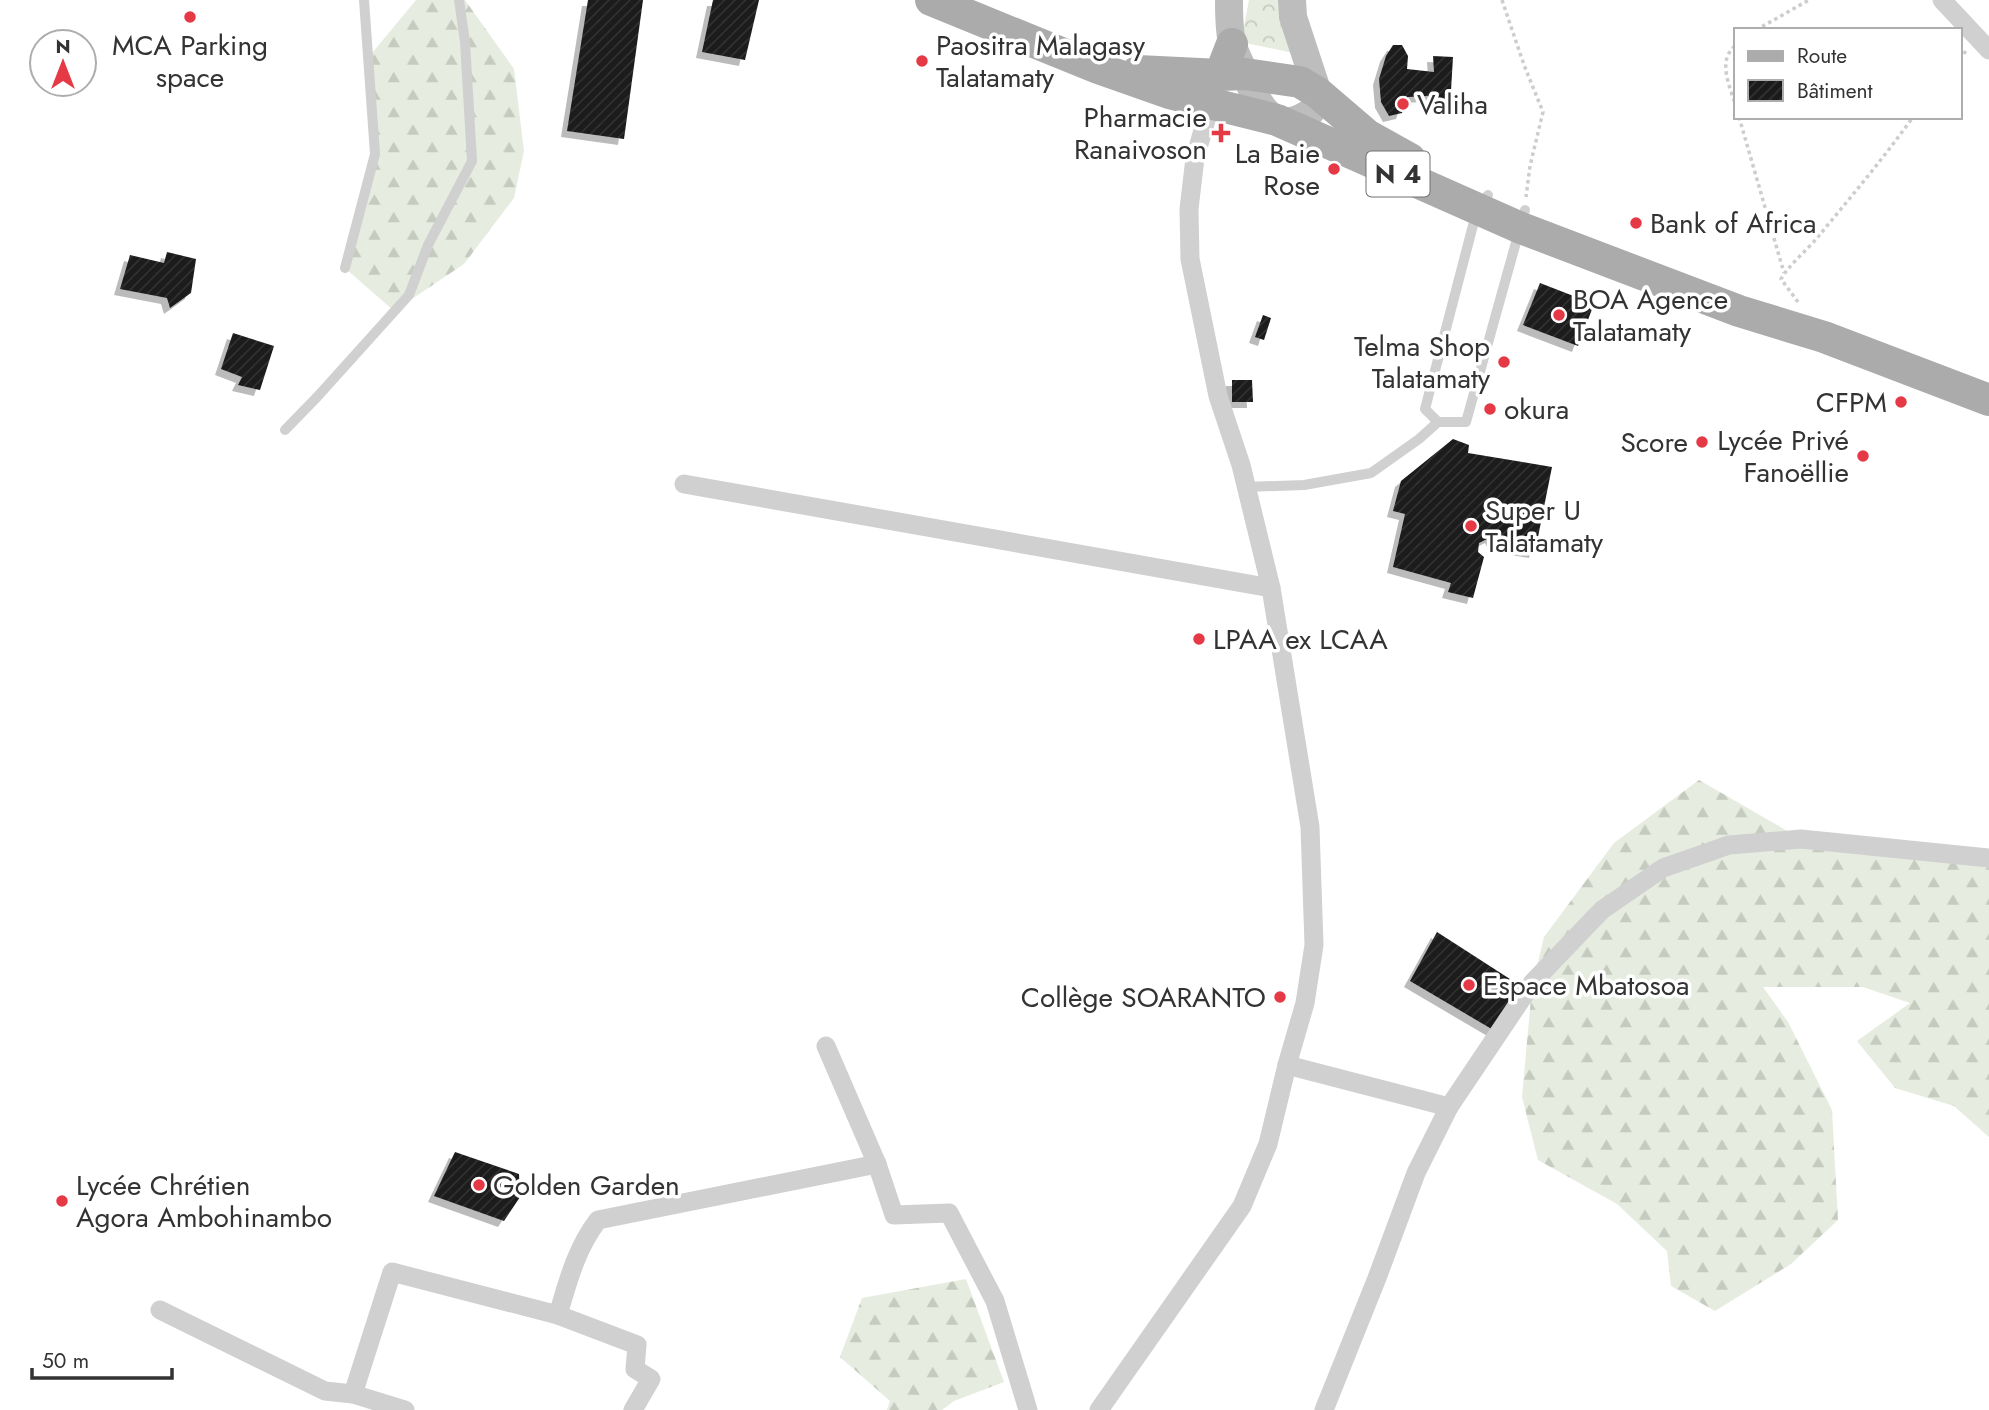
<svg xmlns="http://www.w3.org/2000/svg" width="1989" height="1410" font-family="Jost,sans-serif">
<defs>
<pattern id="forest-firs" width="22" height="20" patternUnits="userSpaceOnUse" patternTransform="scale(1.75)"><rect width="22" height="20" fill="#e6ecdf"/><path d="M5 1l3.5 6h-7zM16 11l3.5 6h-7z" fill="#c6cbc0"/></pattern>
<pattern id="park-crowns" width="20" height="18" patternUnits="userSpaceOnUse" patternTransform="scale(1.75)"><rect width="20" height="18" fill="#e6ecdf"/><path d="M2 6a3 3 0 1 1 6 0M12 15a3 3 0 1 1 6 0" fill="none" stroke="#c6cbc0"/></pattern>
<pattern id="building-hatch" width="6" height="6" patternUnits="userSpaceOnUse" patternTransform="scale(1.75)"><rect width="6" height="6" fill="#1a1a1a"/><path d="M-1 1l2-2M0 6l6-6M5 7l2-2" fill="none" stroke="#333"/></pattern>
<filter id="shadow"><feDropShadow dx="-6" dy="6" stdDeviation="0" flood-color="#0004"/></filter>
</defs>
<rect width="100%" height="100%" fill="#fff"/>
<g fill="url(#forest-firs)">
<polygon points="416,0 465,0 514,69 524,151 514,198 464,264 394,311 345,268 375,154 368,58"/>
<polygon points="1699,780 1801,839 1989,859 1989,1137 1954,1106 1895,1088 1857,1041 1910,1003 1863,987 1763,987 1788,1022 1832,1110 1838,1220 1791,1264 1715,1311 1671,1286 1667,1251 1617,1204 1538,1160 1522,1097 1532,987 1544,937 1614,843"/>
<polygon points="966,1279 1004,1382 954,1401 942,1410 887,1410 890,1401 840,1357 862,1298"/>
</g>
<polygon fill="url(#park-crowns)" points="1249,0 1293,0 1294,53 1241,42"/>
<g fill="url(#building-hatch)" filter="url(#shadow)">
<polygon points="588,0 643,0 624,139 567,131"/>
<polygon points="713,0 759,0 745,60 702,52"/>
<polygon points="1393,45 1402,45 1408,56 1407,69 1434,72 1433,56 1453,57 1450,107 1429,104 1428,96 1408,97 1402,113 1389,116 1381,102 1379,79 1386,56"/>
<polygon points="167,252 196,259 191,293 170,308 167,298 120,289 130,255 164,263"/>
<polygon points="1540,283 1594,304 1578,346 1523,325"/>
<polygon points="1263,315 1271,318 1264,340 1255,337"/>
<polygon points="233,333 274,346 260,390 238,385 242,377 221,369"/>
<polygon points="1232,380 1252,380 1253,402 1232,402"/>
<polygon points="1453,439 1469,445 1468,453 1552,467 1535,552 1495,545 1491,537 1479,543 1478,552 1484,557 1473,598 1448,592 1451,583 1393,567 1405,514 1393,511 1401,481"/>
<polygon points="1437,932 1527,990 1495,1031 1410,981"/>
<polygon points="455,1152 519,1174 520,1197 504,1221 434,1196"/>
</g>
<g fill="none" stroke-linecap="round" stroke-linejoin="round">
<g stroke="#cdcdcd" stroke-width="3.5" stroke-dasharray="3.5 3.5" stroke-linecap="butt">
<polyline points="1502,0 1524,65 1543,112 1530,166 1526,197"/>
<polyline points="1756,30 1809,0"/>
<path d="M 1735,46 C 1717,61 1730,86 1735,104"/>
<polyline points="1959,59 1967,50"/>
<polyline points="1739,117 1784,273"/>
<path d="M 1798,302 L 1781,279 C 1788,266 1807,250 1817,238 C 1850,198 1883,159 1913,117"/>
</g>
<g stroke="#d0d0d0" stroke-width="10">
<polyline points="345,268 375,154 364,0"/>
<polyline points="1438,422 1425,409 1477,210 1488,195"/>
<polyline points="285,430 318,396 409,295 428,245 472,161 465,42 459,0"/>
<polyline points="1246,487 1304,485 1371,473 1419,439 1438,422 1466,422 1525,210"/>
</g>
<g stroke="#d0d0d0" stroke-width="19">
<polyline points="1942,0 1989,50"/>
<polyline points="684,484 1271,588"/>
<polyline points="826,1046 877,1164 894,1215 949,1213 995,1301 1028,1410"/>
<polyline points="1287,1065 1449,1107 1533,982 1602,910 1663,868 1729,845 1801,839 1989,858"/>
<polyline points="160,1310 325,1391 353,1394 405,1410"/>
<path d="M 558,1315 C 568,1281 576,1249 598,1220 L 877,1164"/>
<polyline points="353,1394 392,1272 558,1315 637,1345 635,1369 651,1379 633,1410"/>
<polyline points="1099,1410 1242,1206 1268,1144 1287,1065 1305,1003 1314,945 1310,827 1271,588 1241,465 1218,396 1190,259 1189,209 1195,158 1213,96"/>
<polyline points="1324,1410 1377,1278 1416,1173 1449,1107"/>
</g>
<path stroke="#bdbdbd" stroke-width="28" d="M 1229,0 C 1229,15 1229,29 1232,43 C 1235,54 1241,64 1245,74 C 1256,99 1271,136 1306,115 C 1315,110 1318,103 1318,93 L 1293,17 L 1292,0"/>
<g stroke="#ababab" stroke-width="32">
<polyline points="931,0 1098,68 1169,93 1277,120 1521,228 1739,311 1824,337 1989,400"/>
<polyline points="1138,71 1220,75 1245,74 1300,82 1318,93 1367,135 1410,159"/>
<polyline points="1220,75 1232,44"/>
</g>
</g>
<g fill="#e63946" stroke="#fff" stroke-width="2.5">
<circle cx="190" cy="17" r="7"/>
<circle cx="922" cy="61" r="7"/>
<circle cx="1403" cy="104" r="7"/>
<path d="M1217.5 122.5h7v7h7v7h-7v7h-7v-7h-7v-7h7z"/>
<circle cx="1334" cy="169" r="7"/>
<circle cx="1636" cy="223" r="7"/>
<circle cx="1559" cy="315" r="7"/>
<circle cx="1504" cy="362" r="7"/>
<circle cx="1901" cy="402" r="7"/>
<circle cx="1490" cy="409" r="7"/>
<circle cx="1702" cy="442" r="7"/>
<circle cx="1863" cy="456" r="7"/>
<circle cx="1471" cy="526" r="7"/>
<circle cx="1199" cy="639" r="7"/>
<circle cx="1469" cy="985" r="7"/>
<circle cx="1280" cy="997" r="7"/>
<circle cx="479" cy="1185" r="7"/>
<circle cx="62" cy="1201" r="7"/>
</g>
<g text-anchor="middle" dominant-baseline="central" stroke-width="7" stroke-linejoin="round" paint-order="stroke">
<rect fill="#fff" stroke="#707070" stroke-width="2" x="1366.5" y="151.5" width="63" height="45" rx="5"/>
<g font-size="26" font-weight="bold" fill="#333">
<text x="1398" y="174">N 4</text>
</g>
<g font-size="28" fill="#333" stroke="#fff" text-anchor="start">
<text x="190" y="45" text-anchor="middle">MCA Parking<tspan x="190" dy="32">space</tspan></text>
<text x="936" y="45">Paositra Malagasy<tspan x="936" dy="32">Talatamaty</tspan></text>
<text x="1417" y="104">Valiha</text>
<text x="1207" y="117" text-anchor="end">Pharmacie<tspan x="1207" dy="32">Ranaivoson</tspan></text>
<text x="1320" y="153" text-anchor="end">La Baie<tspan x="1320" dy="32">Rose</tspan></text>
<text x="1650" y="223">Bank of Africa</text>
<text x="1573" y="299">BOA Agence<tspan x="1573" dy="32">Talatamaty</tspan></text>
<text x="1490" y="346" text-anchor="end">Telma Shop<tspan x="1490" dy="32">Talatamaty</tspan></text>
<text x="1887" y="402" text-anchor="end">CFPM</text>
<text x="1504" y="409">okura</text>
<text x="1849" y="440" text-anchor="end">Lycée Privé<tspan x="1849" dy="32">Fanoëllie</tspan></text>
<text x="1688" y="442" text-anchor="end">Score</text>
<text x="1485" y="510">Super U<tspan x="1485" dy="32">Talatamaty</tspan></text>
<text x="1213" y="639">LPAA ex LCAA</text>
<text x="1483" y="985">Espace Mbatosoa</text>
<text x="1266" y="997" text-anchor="end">Collège SOARANTO</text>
<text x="76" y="1185">Lycée Chrétien<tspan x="76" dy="32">Agora Ambohinambo</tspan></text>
<text x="493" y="1185">Golden Garden</text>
</g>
</g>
<rect x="1734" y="28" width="228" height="91" fill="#ffffff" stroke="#adadad" stroke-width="2"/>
<rect x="1748" y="51" width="35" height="10" fill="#ababab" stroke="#adadad" stroke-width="2"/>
<text x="1797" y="63" font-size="21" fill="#333333">Route</text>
<rect x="1748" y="80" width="35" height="21" fill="url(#building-hatch)" stroke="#adadad" stroke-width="2"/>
<text x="1797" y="98" font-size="21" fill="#333333">Bâtiment</text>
<g transform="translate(63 63)"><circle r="33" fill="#ffffff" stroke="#adadad" stroke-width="2"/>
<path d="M0-5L12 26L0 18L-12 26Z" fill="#e63946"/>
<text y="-10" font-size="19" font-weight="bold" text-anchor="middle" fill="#333333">N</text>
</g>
<path d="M32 1368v10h140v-10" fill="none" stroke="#333333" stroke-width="3.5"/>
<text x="42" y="1368" font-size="21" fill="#333333" stroke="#ffffff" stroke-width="5" paint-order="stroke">50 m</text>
</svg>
